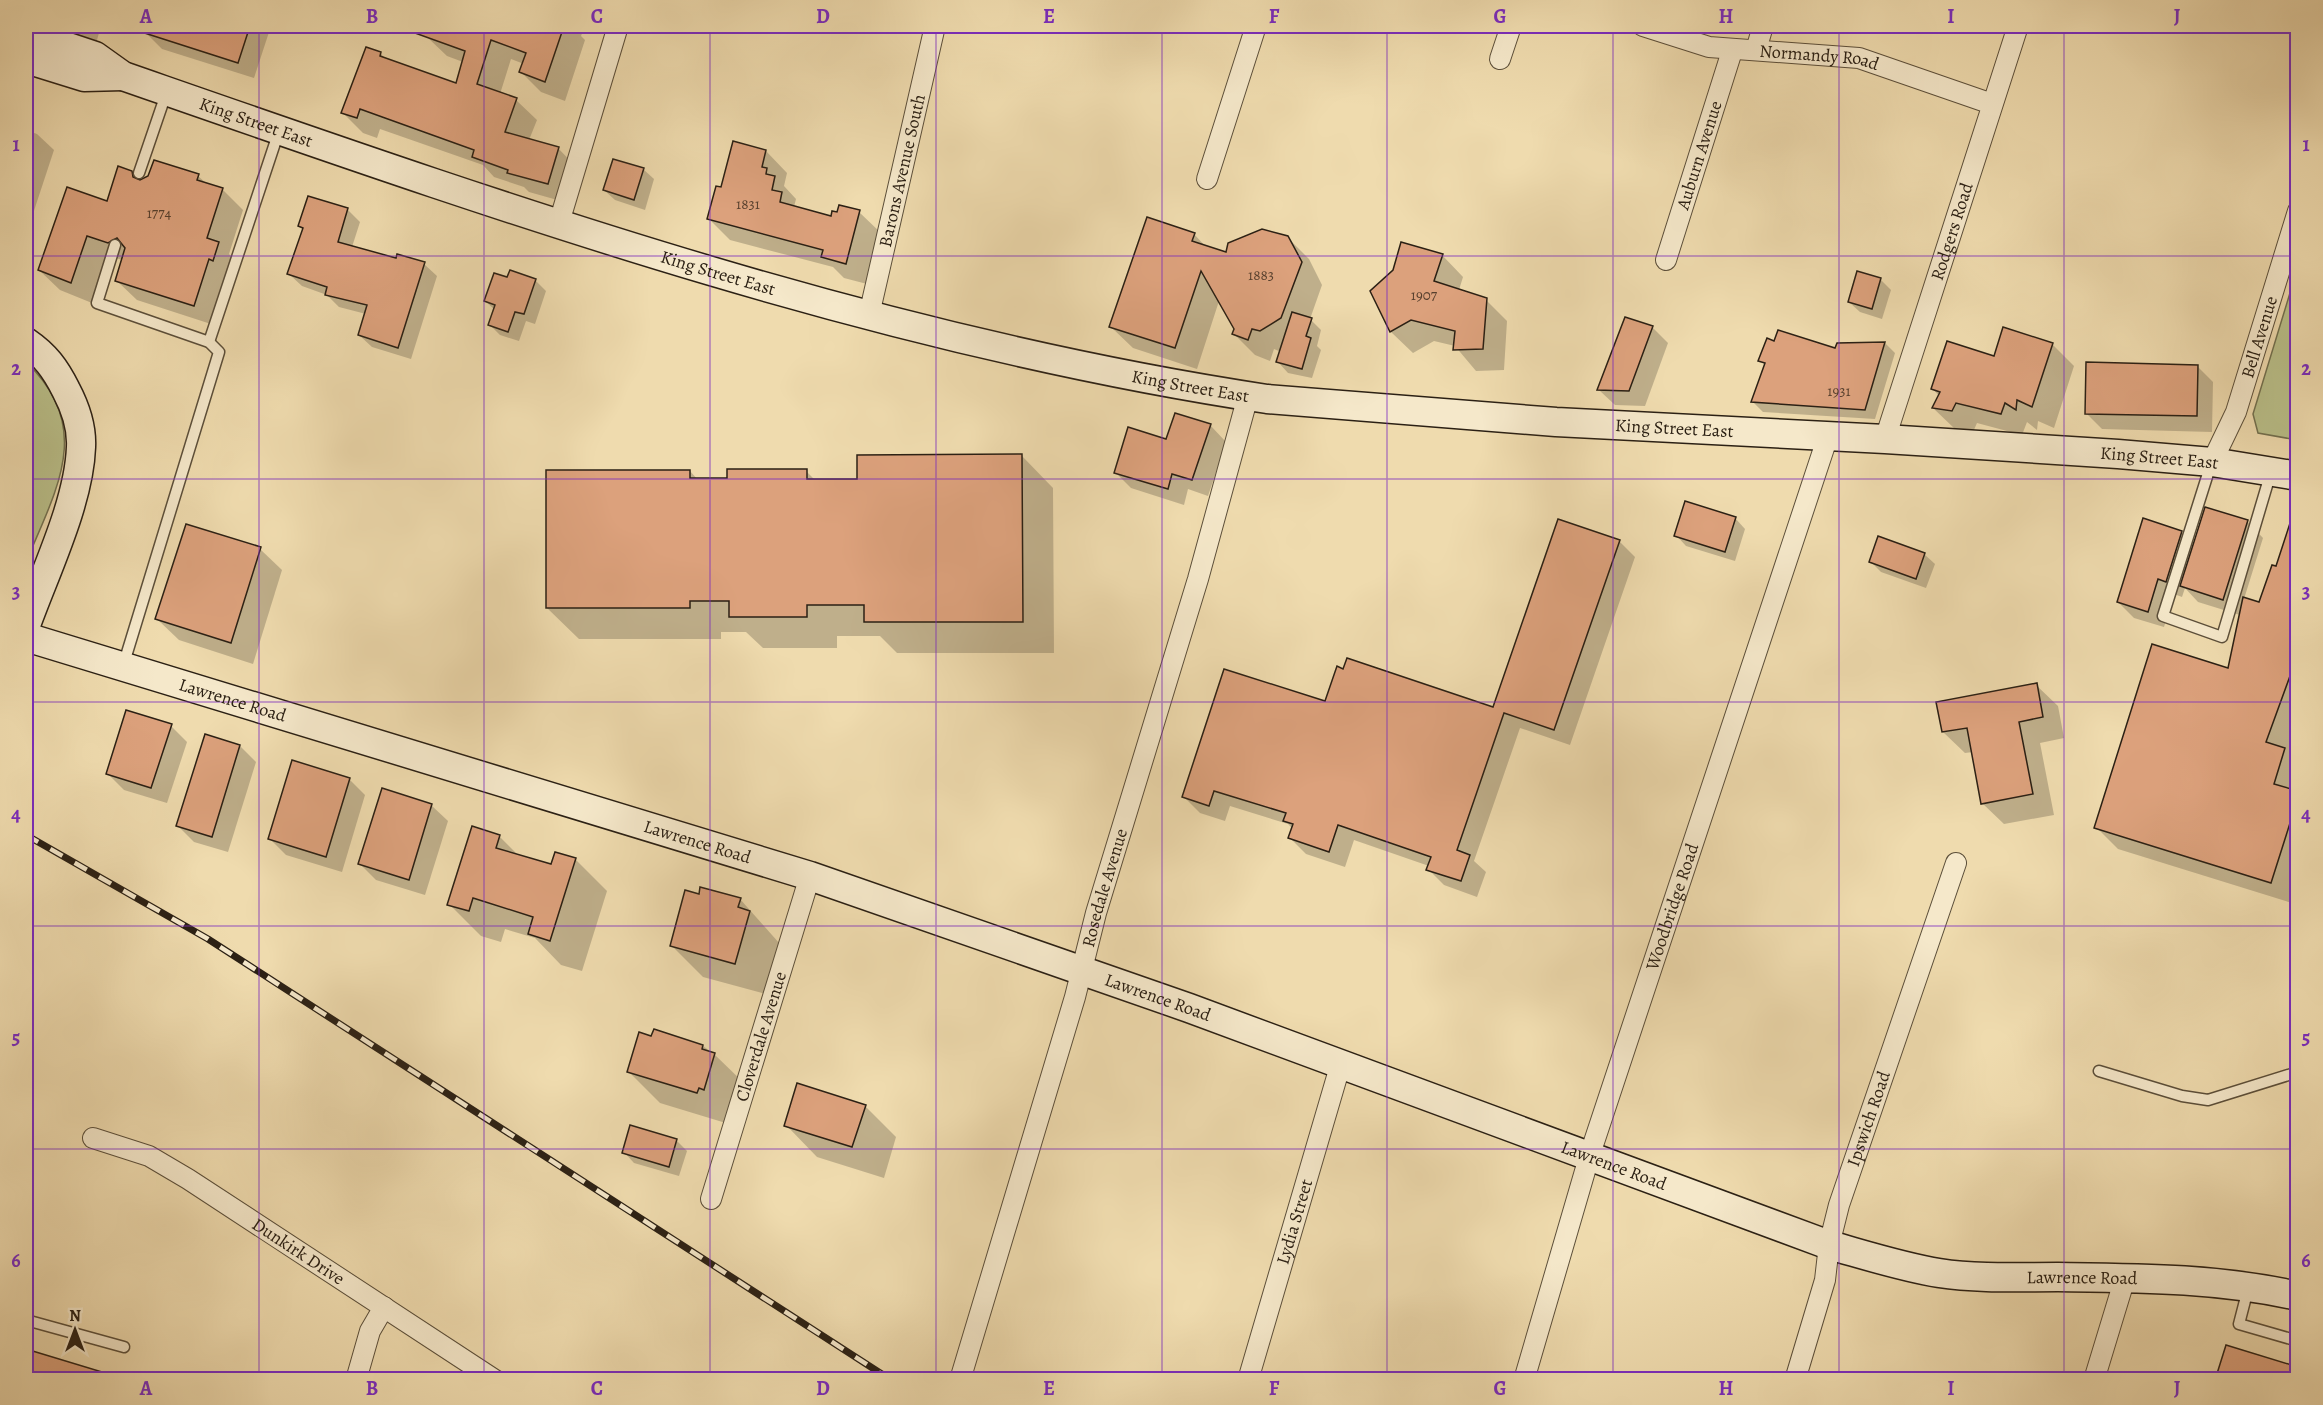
<svg xmlns="http://www.w3.org/2000/svg" width="2323" height="1405" font-family="Alegreya,serif">
<rect width="100%" height="100%" fill="#efdbae"/>
<filter id="stains"><feTurbulence type="fractalNoise" baseFrequency=".00333" numOctaves="4"/><feColorMatrix values="0 0 0 0 .2 0 0 0 0 .09 0 0 0 0 .02 0 0 0 .5 -.17"/></filter>
<radialGradient id="worn" r=".72"><stop offset=".6" stop-color="#630" stop-opacity="0"/><stop offset="1" stop-color="#630" stop-opacity=".3"/></radialGradient>
<g fill="#bac08a" stroke="#72704f" stroke-width="1.5">
<polygon points="2297,270 2297,440 2258,433 2253,414"/>
<path d="M 26,362 C 95,427 56,490 26,562 Z"/>
</g>
<g fill="#0003">
<polygon points="26,26 101,26 95,47"/>
<polygon points="148,26 271,26 254,78 162,49 146,33"/>
<polygon points="430,26 585,26 581,36 585,40 565,101 541,92 521,72 524,64 511,59 500,94 516,100 537,120 529,140 558,148 578,169 568,203 529,192 524,187 494,177 483,165 380,129 377,138 363,133 343,113 381,54 386,59 457,85 463,62 447,56 426,36"/>
<polygon points="26,130 37,134 54,150 26,235"/>
<polygon points="766,151 787,173 784,186 796,199 794,207 832,217 859,212 881,233 867,284 844,278 833,267 730,240 709,219 722,188"/>
<polygon points="643,169 654,179 645,210 615,200 604,190"/>
<polygon points="131,172 141,182 198,176 207,184 222,189 243,210 229,254 239,264 214,325 137,300 116,280 123,260 108,256 92,303 60,290 39,270 108,203"/>
<polygon points="309,198 348,210 360,222 352,247 424,264 437,276 411,359 372,347 359,335 366,314 339,307 327,295 302,286 289,274 304,230 299,226"/>
<polygon points="1194,234 1207,248 1227,254 1287,237 1309,259 1322,285 1310,319 1321,330 1317,346 1321,350 1312,378 1288,373 1278,362 1281,352 1274,349 1270,361 1255,355 1234,334 1235,329 1219,301 1197,369 1133,348 1111,327"/>
<polygon points="1442,255 1463,277 1459,290 1486,300 1507,321 1504,370 1476,371 1455,346 1434,341 1413,353 1391,332 1372,292 1395,271"/>
<polygon points="508,279 535,280 546,291 535,324 526,321 519,341 500,335 490,325 495,310 485,301"/>
<polygon points="1880,279 1891,290 1882,319 1860,312 1849,302"/>
<polygon points="1652,327 1668,343 1645,406 1615,405 1599,390"/>
<polygon points="1775,343 1836,350 1838,344 1885,343 1895,353 1875,419 1763,412 1753,402 1765,365 1760,360"/>
<polygon points="2052,344 2074,366 2054,428 2038,421 2037,430 2027,422 2022,435 1977,423 1973,432 1955,429 1933,408 1939,396 1933,389 1995,358"/>
<polygon points="2197,366 2213,382 2212,432 2102,429 2086,413"/>
<polygon points="1210,425 1226,442 1208,496 1188,489 1184,505 1131,488 1115,472 1167,441"/>
<polygon points="1022,456 1053,488 1054,653 897,653 880,636 837,636 837,648 763,648 746,632 721,632 721,639 579,639 547,608 690,471 698,480 728,480 806,471 816,481 858,481"/>
<polygon points="1735,518 1745,529 1735,561 1686,546 1676,535"/>
<polygon points="2247,521 2263,538 2244,599 2260,604 2277,568 2298,543 2298,734 2290,755 2298,763 2298,887 2292,903 2118,849 2096,827 2230,670 2240,615 2198,602 2185,588 2182,597 2174,594 2164,627 2134,618 2118,602 2181,532 2195,545"/>
<polygon points="1619,541 1635,557 1570,745 1520,728 1474,861 1486,872 1477,897 1444,885 1428,869 1429,866 1354,840 1345,867 1306,854 1290,838 1293,829 1288,824 1230,806 1225,821 1200,813 1184,797 1326,703 1494,709"/>
<polygon points="260,549 282,570 253,664 179,640 157,619"/>
<polygon points="1924,554 1935,564 1926,588 1881,572 1870,561"/>
<polygon points="2036,685 2058,706 2064,738 2040,743 2054,815 2004,824 1982,803 1973,752 1965,753 1943,732"/>
<polygon points="171,726 187,742 167,803 124,790 108,774"/>
<polygon points="240,746 256,762 228,852 194,842 178,826"/>
<polygon points="349,779 365,795 342,872 286,855 270,839"/>
<polygon points="431,805 448,821 425,895 376,880 360,864"/>
<polygon points="499,836 519,856 552,866 575,859 607,891 582,971 561,965 535,938 505,929 501,942 481,936 449,904"/>
<polygon points="700,896 740,899 780,944 766,994 703,977 672,946"/>
<polygon points="26,1002 30,1007 26,1015"/>
<polygon points="703,1046 714,1054 746,1085 729,1124 660,1103 628,1071"/>
<polygon points="865,1106 896,1137 884,1178 817,1157 786,1125"/>
<polygon points="676,1140 687,1151 679,1176 634,1163 624,1152"/>
<polygon points="2298,1168 2298,1208 2289,1199"/>
<polygon points="26,1350 120,1380 26,1380"/>
</g>
<g fill="#dca17c" stroke="#2b2014" stroke-width="1.5">
<polygon points="133,26 250,26 238,63 132,29"/>
<polygon points="401,26 564,26 545,82 519,72 526,53 491,40 477,84 517,98 505,132 559,147 548,184 507,173 508,170 472,157 474,150 360,109 357,118 341,113 366,47 381,52 380,56 456,83 465,51 401,28"/>
<polygon points="733,141 766,150 762,167 767,168 766,174 775,176 772,190 782,192 780,202 831,216 832,211 837,212 839,205 860,210 846,264 821,257 823,250 707,219 716,186 721,187"/>
<polygon points="613,159 644,168 634,200 603,190"/>
<polygon points="154,160 199,174 197,180 223,188 207,238 219,242 213,261 209,259 194,306 115,281 125,248 117,238 108,243 87,236 71,283 38,270 67,187 107,201 118,166 132,171 133,177 140,180 148,176"/>
<polygon points="308,196 348,208 338,242 396,258 397,254 425,262 398,348 358,335 367,305 325,295 327,287 287,274 303,228 298,226"/>
<polygon points="1147,217 1195,233 1192,241 1226,252 1228,243 1262,229 1288,236 1302,262 1281,318 1260,331 1252,329 1248,340 1232,334 1234,329 1201,271 1175,348 1109,327"/>
<polygon points="1401,242 1443,254 1434,281 1487,298 1483,349 1453,350 1455,331 1411,320 1390,332 1370,291 1393,270"/>
<polygon points="510,270 536,279 524,314 515,312 508,332 488,325 495,305 484,301 494,273 507,277"/>
<polygon points="1857,271 1881,278 1872,309 1848,302"/>
<polygon points="1292,312 1312,318 1306,336 1311,338 1302,369 1276,362"/>
<polygon points="1625,317 1653,326 1629,391 1597,390"/>
<polygon points="2003,327 2053,343 2032,407 2017,400 2016,410 2005,403 2001,414 1956,403 1952,411 1932,408 1940,392 1931,389 1947,341 1994,356"/>
<polygon points="1778,330 1835,348 1837,343 1885,342 1865,410 1751,402 1765,363 1758,361 1767,338 1774,341"/>
<polygon points="2086,362 2198,365 2197,416 2085,414"/>
<polygon points="1175,413 1211,424 1192,480 1172,474 1168,489 1114,473 1128,427 1166,439"/>
<polygon points="1022,454 1023,622 864,622 864,605 807,605 807,617 729,617 729,601 690,601 690,608 546,608 546,470 690,470 690,478 727,478 727,469 807,469 807,479 857,479 857,455"/>
<polygon points="1685,501 1736,517 1725,552 1674,536"/>
<polygon points="2205,507 2248,520 2223,600 2180,586"/>
<polygon points="2294,511 2298,511 2298,654 2266,742 2285,748 2274,784 2298,791 2298,798 2271,883 2094,828 2152,644 2228,668 2243,597 2259,602 2272,565 2276,566"/>
<polygon points="2143,518 2182,531 2166,582 2158,579 2148,612 2117,602"/>
<polygon points="1558,519 1620,540 1554,730 1504,713 1457,850 1470,855 1461,881 1426,870 1431,857 1338,825 1329,852 1288,838 1293,824 1283,821 1286,813 1214,791 1209,806 1182,797 1224,669 1325,701 1337,666 1343,669 1347,658 1493,707"/>
<polygon points="186,524 261,547 231,643 155,619"/>
<polygon points="1878,536 1925,553 1916,579 1869,562"/>
<polygon points="2037,683 2043,717 2019,722 2033,794 1981,804 1967,728 1942,732 1936,702"/>
<polygon points="126,710 172,724 151,788 106,774"/>
<polygon points="205,734 240,745 212,837 176,826"/>
<polygon points="292,760 350,778 326,857 268,839"/>
<polygon points="382,788 432,804 409,880 358,864"/>
<polygon points="472,826 500,835 496,848 551,864 555,852 576,858 550,941 528,934 533,917 473,898 469,911 447,905"/>
<polygon points="700,887 741,898 738,907 750,911 735,964 670,946 685,890 699,894"/>
<polygon points="654,1029 703,1045 702,1049 715,1053 704,1090 699,1088 697,1093 627,1072 639,1032 651,1036"/>
<polygon points="797,1083 866,1105 852,1147 784,1126"/>
<polygon points="630,1125 677,1139 669,1167 622,1153"/>
<polygon points="2226,1345 2298,1367 2298,1380 2215,1380"/>
<polygon points="26,1349 112,1375 111,1380 26,1380"/>
</g>
<g fill="none" stroke-linecap="round" stroke-linejoin="round">
<defs>
<g id="lane">
<polyline points="139,173 167,91"/>
<polyline points="115,245 97,303 209,342 219,352 123,666"/>
<polyline points="209,342 279,131"/>
<polyline points="2211,464 2163,616 2222,637 2271,472"/>
<polyline points="2099,1071 2182,1096 2208,1100 2298,1072"/>
<polyline points="2248,1289 2239,1324 2298,1341"/>
<polyline points="26,1320 124,1347"/>
</g>
<g id="street">
<path id="s1" d="M 1643,26 L 1709,47 L 1859,58 L 1992,104"/>
<polyline points="1756,50 1763,26"/>
<polyline points="1500,59 1511,26"/>
<polyline points="1207,179 1256,26"/>
<polyline points="558,226 618,26"/>
<path id="s2" d="M 1666,260 L 1732,51"/>
<path id="s3" d="M 869,315 L 935,26"/>
<path id="s4" d="M 1885,439 L 2018,26"/>
<path id="s5" d="M 2212,462 L 2236,412 L 2298,211"/>
<path id="s6" d="M 93,1138 L 149,1156 L 188,1179 L 495,1380"/>
<path id="s7" d="M 711,1199 L 810,876"/>
<polyline points="356,1380 370,1331 384,1307"/>
<path id="s8" d="M 960,1380 L 1075,997 L 1096,913 L 1198,579 L 1248,396"/>
<path id="s9" d="M 1248,1380 L 1341,1063"/>
<path id="s10" d="M 1524,1380 L 1590,1154 L 1828,436"/>
<path id="s11" d="M 1795,1380 L 1825,1280 L 1829,1245 L 1839,1205 L 1956,863"/>
<polyline points="2094,1380 2125,1278"/>
</g>
<g id="secondary">
<path id="s12" d="M 26,33 L 95,56 L 123,76 C 497,206 874,340 1267,399 L 1556,422 L 1885,439 L 2118,454 L 2212,462 L 2298,476"/>
<polyline points="26,59 84,77 123,76"/>
<path d="M 26,342 C 45,355 55,368 66,390 C 75,407 82,427 81,447 C 79,503 45,572 26,625"/>
<path id="s13" d="M 26,637 L 810,876 L 1189,1008 L 1829,1245 C 1865,1255 1902,1267 1939,1273 C 1978,1279 2019,1277 2058,1277 C 2139,1278 2218,1278 2298,1296"/>
</g>
</defs>
<use href="#lane" stroke="#5c4f3a" stroke-width="13"/>
<use href="#street" stroke="#5c4f3a" stroke-width="22"/>
<use href="#secondary" stroke="#2b2014" stroke-width="31"/>
<use href="#lane" stroke="#f5e8ca" stroke-width="10"/>
<use href="#street" stroke="#f5e8ca" stroke-width="20"/>
<use href="#secondary" stroke="#f5e8ca" stroke-width="28"/>
<defs>
<polyline id="rail" points="26,835 208,939 891,1380"/>
</defs>
<use href="#rail" stroke="#2b2014" stroke-width="7"/>
<use href="#rail" stroke="#f5e8ca" stroke-width="4.5" stroke-dasharray="14" stroke-linecap="butt"/>
</g>
<path fill="none" stroke="#7b2cbf" stroke-width="1.5" stroke-opacity="0.55" d="M 259,26 L 259,1380M 484,26 L 484,1380M 710,26 L 710,1380M 936,26 L 936,1380M 1162,26 L 1162,1380M 1387,26 L 1387,1380M 1613,26 L 1613,1380M 1839,26 L 1839,1380M 2064,26 L 2064,1380M 26,256 L 2298,256M 26,479 L 2298,479M 26,702 L 2298,702M 26,926 L 2298,926M 26,1149 L 2298,1149"/>
<g text-anchor="middle" dominant-baseline="central" stroke-width="4.5" stroke-linejoin="round" paint-order="stroke">
<g font-size="15" fill="#57402e">
<text x="748" y="204">1831</text>
<text x="159" y="213">1774</text>
<text x="1261" y="275">1883</text>
<text x="1424" y="295">1907</text>
<text x="1839" y="391">1931</text>
</g>
<g font-size="18" fill="#2b2014" stroke="#f5e8ca">
<text stroke="none"><textPath href="#s1" startOffset="180">Normandy Road</textPath></text>
<text stroke="none"><textPath href="#s12" startOffset="248">King Street East</textPath></text>
<text stroke="none"><textPath href="#s2" startOffset="110">Auburn Avenue</textPath></text>
<text stroke="none"><textPath href="#s3" startOffset="148">Barons Avenue South</textPath></text>
<text stroke="none"><textPath href="#s4" startOffset="218">Rodgers Road</textPath></text>
<text stroke="none"><textPath href="#s12" startOffset="734">King Street East</textPath></text>
<text stroke="none"><textPath href="#s5" startOffset="134">Bell Avenue</textPath></text>
<text stroke="none"><textPath href="#s12" startOffset="1220">King Street East</textPath></text>
<text stroke="none"><textPath href="#s12" startOffset="1706">King Street East</textPath></text>
<text stroke="none"><textPath href="#s12" startOffset="2192">King Street East</textPath></text>
<text stroke="none"><textPath href="#s13" startOffset="216">Lawrence Road</textPath></text>
<text stroke="none"><textPath href="#s13" startOffset="702">Lawrence Road</textPath></text>
<text stroke="none"><textPath href="#s8" startOffset="513">Rosedale Avenue</textPath></text>
<text stroke="none"><textPath href="#s10" startOffset="496">Woodbridge Road</textPath></text>
<text stroke="none"><textPath href="#s13" startOffset="1188">Lawrence Road</textPath></text>
<text stroke="none"><textPath href="#s7" startOffset="170">Cloverdale Avenue</textPath></text>
<text stroke="none"><textPath href="#s11" startOffset="272">Ipswich Road</textPath></text>
<text stroke="none"><textPath href="#s13" startOffset="1674">Lawrence Road</textPath></text>
<text stroke="none"><textPath href="#s9" startOffset="165">Lydia Street</textPath></text>
<text stroke="none"><textPath href="#s6" startOffset="236">Dunkirk Drive</textPath></text>
<text stroke="none"><textPath href="#s13" startOffset="2160">Lawrence Road</textPath></text>
</g>
</g>
<rect width="2323" height="1405" fill="none" stroke="#efdbae" stroke-width="66"/>
<g transform="translate(75 1330)" stroke="#f5e8ca" stroke-width="4.5" paint-order="stroke">
<path d="M0-4.5L10 22L0 15L-10 22Z" fill="#2b2014"/>
<text y="-9" font-size="16" font-weight="bold" text-anchor="middle" fill="#2b2014">N</text>
</g>
<rect x="33" y="33" width="2257" height="1339" fill="none" stroke="#7b2cbf" stroke-width="2"/>
<g font-size="20" text-anchor="middle" font-weight="bold" fill="#7b2cbf">
<text x="146" y="23">A</text>
<text x="372" y="23">B</text>
<text x="597" y="23">C</text>
<text x="823" y="23">D</text>
<text x="1049" y="23">E</text>
<text x="1274" y="23">F</text>
<text x="1500" y="23">G</text>
<text x="1726" y="23">H</text>
<text x="1951" y="23">I</text>
<text x="2177" y="23">J</text>
<text x="16" y="151">1</text>
<text x="2306" y="151">1</text>
<text x="16" y="375">2</text>
<text x="2306" y="375">2</text>
<text x="16" y="598">3</text>
<text x="2306" y="598">3</text>
<text x="16" y="821">4</text>
<text x="2306" y="821">4</text>
<text x="16" y="1044">5</text>
<text x="2306" y="1044">5</text>
<text x="16" y="1267">6</text>
<text x="2306" y="1267">6</text>
<text x="146" y="1395">A</text>
<text x="372" y="1395">B</text>
<text x="597" y="1395">C</text>
<text x="823" y="1395">D</text>
<text x="1049" y="1395">E</text>
<text x="1274" y="1395">F</text>
<text x="1500" y="1395">G</text>
<text x="1726" y="1395">H</text>
<text x="1951" y="1395">I</text>
<text x="2177" y="1395">J</text>
</g>
<rect width="100%" height="100%" filter="url(#stains)"/>
<rect width="100%" height="100%" fill="url(#worn)"/>
</svg>
